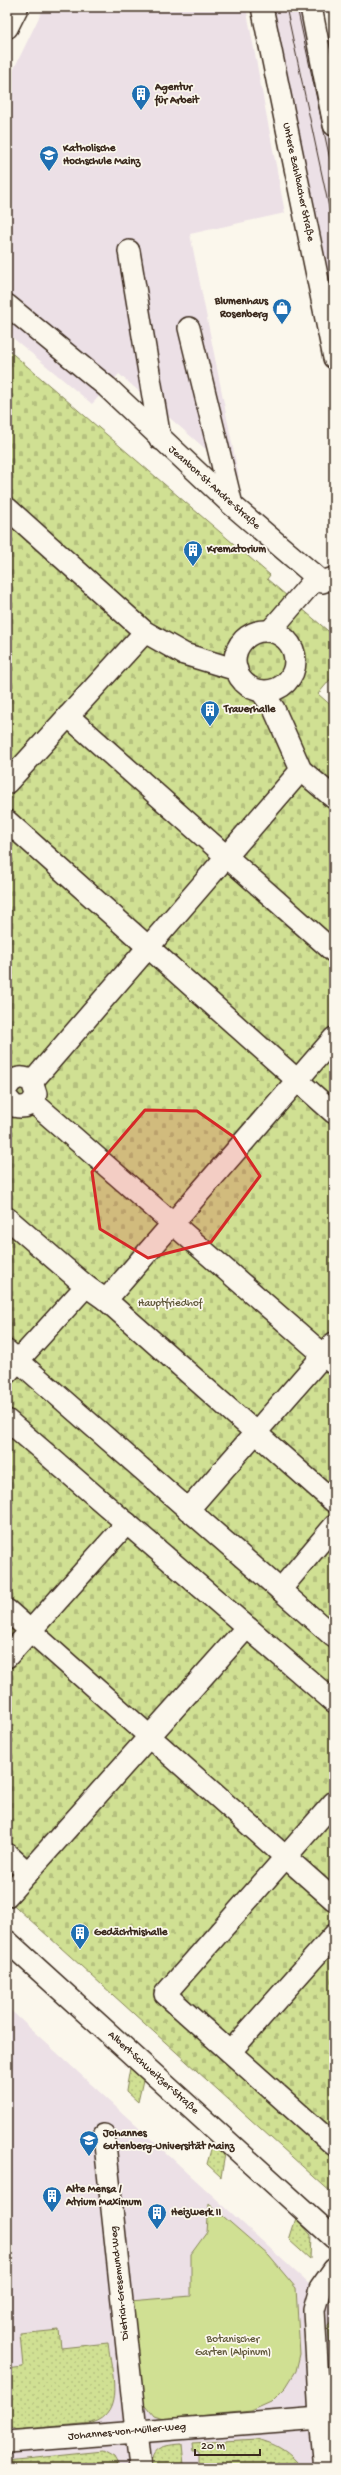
<svg xmlns="http://www.w3.org/2000/svg" width="341" height="2475" font-family="'Gochi Hand',sans-serif">
<defs>
<pattern id="grass-dots" width="8" height="8" patternUnits="userSpaceOnUse"><rect width="8" height="8" fill="#d0e093"/><path d="M2 2h.1M6 6h.1" fill="none" stroke="#b4c07e" stroke-width="1.8" stroke-linecap="round"/></pattern>
<pattern id="cemetery-stones" width="16" height="16" patternUnits="userSpaceOnUse"><rect width="16" height="16" fill="#d0e093"/><path d="M2 7V4a2 2 0 0 1 4 0v3zM10 15v-3a2 2 0 0 1 4 0v3z" fill="#b4c07e"/></pattern>
</defs>
<rect width="100%" height="100%" fill="#fbf7ec"/>
<filter id="ink" filterUnits="userSpaceOnUse"><feTurbulence type="fractalNoise" baseFrequency=".025" numOctaves="2"/><feDisplacementMap in="SourceGraphic" scale="8" xChannelSelector="R" yChannelSelector="G"/><feConvolveMatrix kernelMatrix="1 2 1 2 8 2 1 2 1" color-interpolation-filters="sRGB"/></filter>
<g filter="url(#ink)">
<g fill="#ece0e6">
<polygon points="44,7 246,7 285,213 190,234 239,478 119,374 92,404 7,333 7,83"/>
<polygon points="274,7 302,7 322,98 334,156 334,305"/>
<polygon points="7,2007 334,2307 334,2468 7,2468"/>
</g>
<g fill="url(#grass-dots)" stroke="#868558">
<polygon points="130,2068 143,2080 138,2102 126,2091"/>
<polygon points="213,2142 225,2154 221,2177 207,2164"/>
<polygon points="296,2218 311,2235 310,2259 289,2240"/>
<path d="M 59,2330 L 61,2348 L 108,2343 C 111,2370 126,2414 92,2423 L 17,2430 L 7,2424 L 7,2369 L 23,2367 L 20,2334 Z"/>
<path d="M 256,2439 C 275,2443 290,2452 302,2468 L 199,2468 L 199,2451 L 193,2451 L 192,2443 Z"/>
<path d="M 182,2444 L 184,2465 L 177,2465 L 177,2468 L 151,2468 C 150,2447 165,2445 182,2444 Z"/>
<polygon points="103,2451 114,2457 120,2468 7,2468 7,2461"/>
</g>
<polygon fill="url(#cemetery-stones)" stroke="#868558" points="7,349 270,575 267,579 334,636 334,675 318,694 334,708 334,2195 7,1899"/>
<g fill="#d0e093" stroke="#868558">
<polygon points="209,2204 269,2256 296,2288 300,2354 296,2371 286,2387 271,2402 251,2411 164,2419 154,2416 141,2400 130,2301 191,2296 191,2254 207,2232"/>
<polygon points="334,2318 334,2389 328,2325"/>
</g>
<g fill="none" stroke-linecap="round" stroke-linejoin="round">
<defs>
<g id="minor">
<polyline points="262,7 334,358"/>
<polyline points="311,7 334,125"/>
<polyline points="129,251 160,439"/>
<polyline points="7,305 107,387 232,505 322,582 334,578"/>
<polyline points="189,328 232,505"/>
<polyline points="7,508 145,632 184,654 237,670"/>
<polyline points="270,631 316,578"/>
<circle cx="265" cy="661" r="30"/>
<polyline points="261,691 274,709 301,770 334,798"/>
<polyline points="68,716 334,952"/>
<polyline points="7,783 145,632"/>
<polyline points="7,821 334,1113"/>
<polyline points="32,1082 301,770"/>
<path d="M 7,1088 C 12,1077 23,1075 32,1082 L 36,1094 C 33,1105 26,1109 14,1106 L 7,1098"/>
<polyline points="33,1102 334,1364"/>
<polyline points="7,1218 86,1286 106,1300 334,1502"/>
<polyline points="106,1300 334,1038"/>
<polyline points="7,1351 334,1637"/>
<polyline points="7,1373 86,1286"/>
<polyline points="7,1420 334,1702"/>
<polyline points="188,1510 334,1343"/>
<polyline points="280,1590 334,1526"/>
<polyline points="7,1610 334,1900"/>
<polyline points="7,1657 127,1523"/>
<polyline points="334,1802 165,1994 334,2145"/>
<polyline points="7,1854 28,1873"/>
<polyline points="7,1896 247,1627"/>
<polyline points="7,1941 334,2238"/>
<polyline points="230,2052 334,1935"/>
<polyline points="104,2135 140,2468"/>
<polyline points="7,2442 320,2418"/>
<polyline points="325,2468 320,2418 314,2310 320,2289 334,2269"/>
</g>
<polyline id="major" points="7,27 17,7"/>
</defs>
<use href="#minor" stroke="#3b2a1e" stroke-width="24"/>
<use href="#major" stroke="#3b2a1e" stroke-width="25"/>
<use href="#minor" stroke="#fbf7ec" stroke-width="21"/>
<use href="#major" stroke="#fbf7ec" stroke-width="22"/>
<g stroke="#3b2a1e" stroke-width="1">
<polyline points="286,7 334,231"/>
<polyline points="297,7 334,178"/>
</g>
</g>
</g>
<path fill="#d62828" fill-opacity="0.2" stroke="#d62828" stroke-width="3" stroke-linejoin="round" d="M 145,1110 L 197,1111 L 234,1137 L 260,1176 L 211,1242 L 148,1258 L 100,1229 L 92,1172 Z"/>
<defs>
<symbol id="building-pin" viewBox="-11 -11 22 30"><path d="M0 17L-7.5 6A9.5 9.5 0 1 1 7.5 6Z" fill="#1f6fb2" stroke="#fbf7ec"/><path d="M-4-6H4V6H1V3H-1V6H-4ZM-2.5-4.3h1.7v1.8h-1.7ZM.8-4.3h1.7v1.8H.8ZM-2.5-1h1.7V.8h-1.7ZM.8-1h1.7V.8H.8Z" fill="#fff"/></symbol>
<symbol id="university-pin" viewBox="-11 -11 22 30"><path d="M0 17L-7.5 6A9.5 9.5 0 1 1 7.5 6Z" fill="#1f6fb2" stroke="#fbf7ec"/><path d="M0-5L7-2L0 1L-7-2ZM-4 1L0 2.5L4 1V4Q0 6-4 4Z" fill="#fff"/></symbol>
<symbol id="shop-pin" viewBox="-11 -11 22 30"><path d="M0 17L-7.5 6A9.5 9.5 0 1 1 7.5 6Z" fill="#1f6fb2" stroke="#fbf7ec"/><path d="M-5-2.5h2.3a2.7 3.5 0 0 1 5.4 0H5L5.5 6h-11ZM-1.5-2.5h3a1.5 2.3 0 0 0-3 0Z" fill="#fff"/></symbol>
</defs>
<g fill-rule="evenodd">
<use href="#building-pin" x="130" y="83" width="22" height="30"/>
<use href="#university-pin" x="38" y="144" width="22" height="30"/>
<use href="#shop-pin" x="271" y="297" width="22" height="30"/>
<use href="#building-pin" x="182" y="539" width="22" height="30"/>
<use href="#building-pin" x="199" y="699" width="22" height="30"/>
<use href="#building-pin" x="69" y="1922" width="22" height="30"/>
<use href="#university-pin" x="78" y="2129" width="22" height="30"/>
<use href="#building-pin" x="41" y="2185" width="22" height="30"/>
<use href="#building-pin" x="146" y="2202" width="22" height="30"/>
</g>
<g text-anchor="middle" dominant-baseline="central" stroke-width="3.5" stroke-linejoin="round" paint-order="stroke">
<g font-size="11" font-weight="bold" fill="#3b2a1e" stroke="#fbf7ec" text-anchor="start">
<text x="155" y="88">Agentur<tspan x="155" dy="13">für Arbeit</tspan></text>
<text x="63" y="149">Katholische<tspan x="63" dy="13">Hochschule Mainz</tspan></text>
<text x="268" y="302" text-anchor="end">Blumenhaus<tspan x="268" dy="13">Rosenberg</tspan></text>
<text x="207" y="550">Krematorium</text>
<text x="224" y="710">Trauerhalle</text>
<text x="94" y="1933">Gedächtnishalle</text>
<text x="103" y="2134">Johannes<tspan x="103" dy="13">Gutenberg-Universität Mainz</tspan></text>
<text x="66" y="2190">Alte Mensa /<tspan x="66" dy="13">Atrium Maximum</tspan></text>
<text x="171" y="2213">Heizwerk II</text>
</g>
<g font-size="11" fill="#3b2a1e" stroke="#fbf7ec">
<text transform="translate(298 182) rotate(78)">Untere Zahlbacher Straße</text>
<text transform="translate(214 488) rotate(42)">Jeanbon-St.Andre-Straße</text>
<text transform="translate(153 2073) rotate(42)">Albert-Schweitzer-Straße</text>
<text transform="translate(120 2283) rotate(-96)">Dietrich-Gresemund-Weg</text>
<text transform="translate(127 2432) rotate(-5)">Johannes-von-Müller-Weg</text>
</g>
<g font-size="11" fill="#60583b" stroke="#fbf7ec">
<text x="170" y="1304">Hauptfriedhof</text>
<text x="233" y="2340">Botanischer<tspan x="233" dy="13">Garten (Alpinum)</tspan></text>
</g>
</g>
<rect width="341" height="2475" fill="none" stroke="#fbf7ec" stroke-width="24"/>
<rect x="12" y="12" width="317" height="2451" fill="none" stroke="#3b2a1e" stroke-width="1.5" filter="url(#ink)"/>
<path d="M195 2449v6h65v-6" fill="none" stroke="#3b2a1e" stroke-width="2"/>
<text x="201" y="2449" font-size="12" fill="#3b2a1e" stroke="#fbf7ec" stroke-width="3" paint-order="stroke">20 m</text>
</svg>
